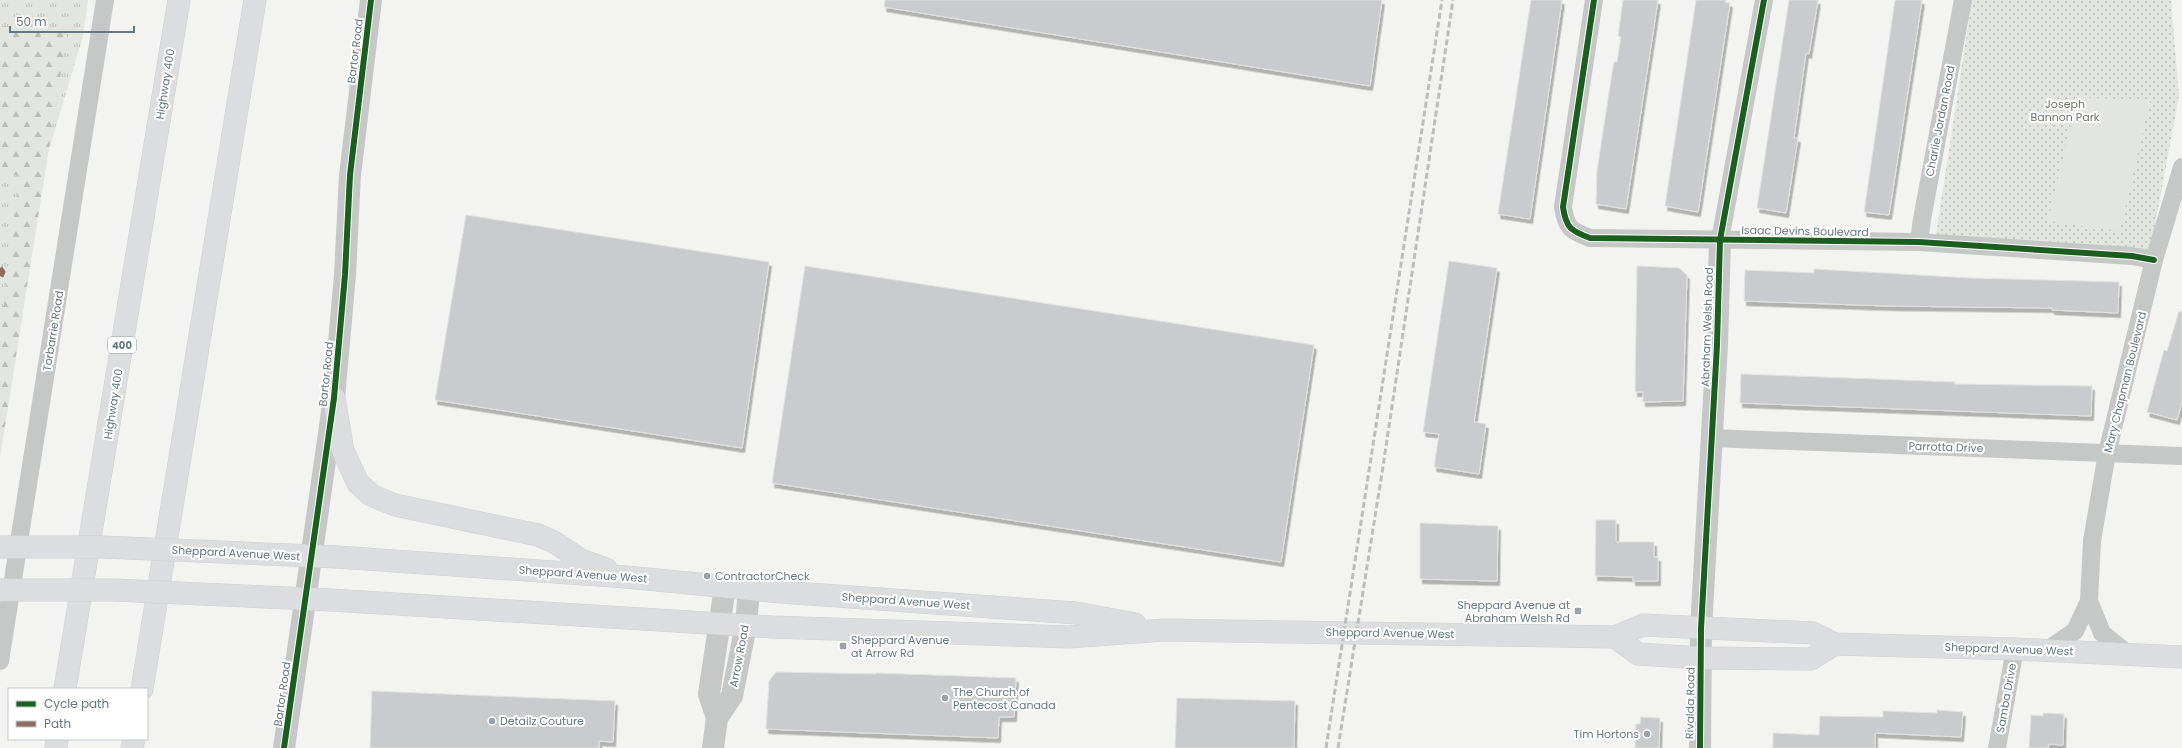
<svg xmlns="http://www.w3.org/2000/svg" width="2182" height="748" font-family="Poppins,sans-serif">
<defs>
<pattern id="grass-tufts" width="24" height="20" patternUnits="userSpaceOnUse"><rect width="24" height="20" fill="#e2e5e0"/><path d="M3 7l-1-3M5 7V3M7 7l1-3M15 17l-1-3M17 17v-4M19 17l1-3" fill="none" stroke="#bbbebb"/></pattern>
<pattern id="forest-firs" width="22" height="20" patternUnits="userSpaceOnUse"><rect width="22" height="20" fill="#e2e5e0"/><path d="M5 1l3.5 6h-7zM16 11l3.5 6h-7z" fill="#bbbebb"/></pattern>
<pattern id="park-dots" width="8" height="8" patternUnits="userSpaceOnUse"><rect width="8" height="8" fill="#e2e5e0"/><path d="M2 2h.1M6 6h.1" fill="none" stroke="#bbbebb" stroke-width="1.8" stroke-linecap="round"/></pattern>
<filter id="shadow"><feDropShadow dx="2.5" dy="4.5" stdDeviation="0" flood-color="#0004"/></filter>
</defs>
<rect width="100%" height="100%" fill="#f3f3f2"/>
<polygon fill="url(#grass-tufts)" points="0,0 88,0 83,36 15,264 0,356"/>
<polygon fill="url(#forest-firs)" points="0,26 67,34 0,458 0,309 4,305 20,176 0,173"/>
<polygon fill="url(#park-dots)" points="1972,0 2171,0 2179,96 2150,252 1935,241"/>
<polygon fill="#e2e5e0" points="2077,97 2150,101 2120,231 2048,221"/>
<g fill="#cacbcc" stroke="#e2e2e2" filter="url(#shadow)">
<polygon points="885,0 1382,0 1370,86 884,7"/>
<polygon points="1531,0 1562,0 1530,219 1498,214"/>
<polygon points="1623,0 1658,0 1626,209 1596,204 1597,171 1612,73 1614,62 1617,62 1621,37 1618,36"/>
<polygon points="1696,0 1726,0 1725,2 1730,3 1698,212 1665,206"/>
<polygon points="1789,0 1818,0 1809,54 1806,53 1794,138 1798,138 1786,213 1757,208"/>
<polygon points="1895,0 1922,0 1889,215 1864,212"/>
<polygon points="466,215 769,262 742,448 435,400"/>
<polygon points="1449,261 1497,268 1474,422 1486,424 1479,474 1434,467 1439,434 1423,432"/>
<polygon points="805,266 1314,345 1281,562 772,483"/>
<polygon points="1637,266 1679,268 1687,275 1683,401 1643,402 1643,392 1635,392"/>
<polygon points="1814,269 1970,278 2119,282 2118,313 2052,310 2052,308 1888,306 1744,301 1745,270 1814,273"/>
<polygon points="2179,311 2182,312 2182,402 2177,420 2147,412 2164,350 2167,351"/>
<polygon points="1741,374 1955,382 1954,384 2092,386 2091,416 1740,403"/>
<polygon points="1596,520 1616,520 1616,542 1654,542 1654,557 1658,557 1658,581 1633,581 1633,577 1595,576"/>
<polygon points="1420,523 1498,526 1497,581 1420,579"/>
<polygon points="776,672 876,674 876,673 1016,678 1014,717 999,717 998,738 766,729 769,681"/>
<polygon points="372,691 615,701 613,742 599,741 599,748 370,748"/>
<polygon points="1177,698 1295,701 1294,748 1175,748"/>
<polygon points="1937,710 1963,712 1961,737 1875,733 1875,748 1773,748 1773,733 1819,735 1820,716 1883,717 1883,711 1937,713"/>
<polygon points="2043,713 2064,714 2063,745 2049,744 2048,748 2029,748 2031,715 2043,716"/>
<polygon points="1641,717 1660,718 1659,748 1635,748 1636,724 1640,724"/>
</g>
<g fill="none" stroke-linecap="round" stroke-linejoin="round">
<defs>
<g id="secondary">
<polyline points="334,398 343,451 358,483 371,495 395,505 538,535 554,542 581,560 606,569"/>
<polyline points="337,557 626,577 781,592 1076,613 1135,624"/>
<polyline points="331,600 773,627 1069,637 1164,630 1615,637 1643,625 1813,633 1835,644 2015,649 2182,657"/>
<polyline points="1615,637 1638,654 1701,658 1811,659 1835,644"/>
</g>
<g id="motorway">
<polyline points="65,689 179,0"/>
<polyline points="142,689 255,0"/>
<polyline points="56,748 57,739"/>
<polyline points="132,748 134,739"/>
</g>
</defs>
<use href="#secondary" stroke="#cfd0d0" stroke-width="23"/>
<use href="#motorway" stroke="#cfd0d0" stroke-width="23"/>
<g stroke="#c6c8c8" stroke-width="18">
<path d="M 1594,0 L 1563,207 C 1566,228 1571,231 1590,238 L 1919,242 L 2132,256 L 2154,260"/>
<polyline points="1720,240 1764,0"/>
<polyline points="1919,242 1922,219 1963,0"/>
<polyline points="1711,438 2182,456"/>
<polyline points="2089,601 2102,633 2129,655"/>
<polyline points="2046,651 2075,631 2089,601 2092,541 2107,453 2154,260 2182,167"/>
<polyline points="0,661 105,0"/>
<polyline points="1997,748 2015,649"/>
</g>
<g stroke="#c6c8c8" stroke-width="22">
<polyline points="717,718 732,696 746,625 749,589"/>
<polyline points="284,748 334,398 345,275 350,175 371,0"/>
<polyline points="713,748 717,718 709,694 725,587"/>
<polyline points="1700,748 1701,629 1717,345 1720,240"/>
</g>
<use href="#secondary" stroke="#dcddde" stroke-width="22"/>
<use href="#motorway" stroke="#dcddde" stroke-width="22"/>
<g stroke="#bcbdbe" stroke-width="3" stroke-dasharray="6 3" stroke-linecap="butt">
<polyline points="1326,748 1442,0"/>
<polyline points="1338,748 1382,473 1453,0"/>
</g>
<defs>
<g id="secondary-bridge">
<polyline points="0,547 103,547 337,557"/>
<polyline points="0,590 115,590 331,600"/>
</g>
</defs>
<use href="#secondary-bridge" stroke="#cfd0d0" stroke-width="23" stroke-linecap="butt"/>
<use href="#secondary-bridge" stroke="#dcddde" stroke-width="22"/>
<polyline stroke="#8d6e63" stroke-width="5" stroke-dasharray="10 5" stroke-linecap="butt" points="0,268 3,272 0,278"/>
<defs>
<g id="cycleway">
<path d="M 1594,0 L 1563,207 C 1566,228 1571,231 1590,238 L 1919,242 L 2132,256 L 2154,260"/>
<polyline points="284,748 334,398 345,275 350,175 371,0"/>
<polyline points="1700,748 1701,629 1717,345 1720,240 1764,0"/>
</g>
</defs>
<use href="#cycleway" stroke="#fff" stroke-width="8"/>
<use href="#cycleway" stroke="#1b5e20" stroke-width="6"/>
</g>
<g fill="#98a2a7" stroke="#fff" stroke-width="1.5">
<circle cx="707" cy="576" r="4"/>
<rect x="1574" y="607" width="8" height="8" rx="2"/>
<rect x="839" y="642" width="8" height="8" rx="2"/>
<circle cx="945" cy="698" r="4"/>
<circle cx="492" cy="721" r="4"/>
<circle cx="1647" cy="734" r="4"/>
</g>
<g text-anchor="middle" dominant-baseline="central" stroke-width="4" stroke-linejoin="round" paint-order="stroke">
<rect fill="#fff" stroke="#95a0a5" stroke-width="1" x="108" y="337" width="28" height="16" rx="3"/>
<g font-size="10" font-weight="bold" fill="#67777f">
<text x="122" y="345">400</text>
</g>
<g font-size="11" fill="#67777f" stroke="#fff">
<text transform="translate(355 51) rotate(-83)">Bartor Road</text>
<text transform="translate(165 84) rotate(-81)">Highway 400</text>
<text transform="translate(1940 121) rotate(-79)">Charlie Jordan Road</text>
<text transform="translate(1805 231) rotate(1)">Isaac Devins Boulevard</text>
<text transform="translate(1707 327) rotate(-88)">Abraham Welsh Road</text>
<text transform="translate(53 331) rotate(-81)">Torbarrie Road</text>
<text transform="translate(326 374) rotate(-84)">Bartor Road</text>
<text transform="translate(2125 382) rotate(-76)">Mary Chapman Boulevard</text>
<text transform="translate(113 404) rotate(-81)">Highway 400</text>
<text transform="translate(1946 447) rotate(2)">Parrotta Drive</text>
<text transform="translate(236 553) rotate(3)">Sheppard Avenue West</text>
<text transform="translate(583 574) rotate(4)">Sheppard Avenue West</text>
<text transform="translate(906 601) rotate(4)">Sheppard Avenue West</text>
<text transform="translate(1390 633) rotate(1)">Sheppard Avenue West</text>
<text transform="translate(2009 649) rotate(2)">Sheppard Avenue West</text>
<text transform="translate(739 656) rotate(-79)">Arrow Road</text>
<text transform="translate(282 694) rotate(-82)">Bartor Road</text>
<text transform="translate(2006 698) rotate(-80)">Samba Drive</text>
<text transform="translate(1690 703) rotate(-89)">Rivalda Road</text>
</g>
<g font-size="11" fill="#6b7765" stroke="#fff">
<text x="2065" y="104">Joseph<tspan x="2065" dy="13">Bannon Park</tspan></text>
</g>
<g font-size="11" fill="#67777f" stroke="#fff" text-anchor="start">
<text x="715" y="576">ContractorCheck</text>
<text x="1570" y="605" text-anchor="end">Sheppard Avenue at<tspan x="1570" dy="13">Abraham Welsh Rd</tspan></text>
<text x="851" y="640">Sheppard Avenue<tspan x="851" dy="13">at Arrow Rd</tspan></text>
<text x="953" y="692">The Church of<tspan x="953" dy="13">Pentecost Canada</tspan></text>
<text x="500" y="721">Detailz Couture</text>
<text x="1639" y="734" text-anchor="end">Tim Hortons</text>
</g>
</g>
<rect x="8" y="688" width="140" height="52" fill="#ffffff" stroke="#c2c9cc"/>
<rect x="16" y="701" width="20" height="6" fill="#1b5e20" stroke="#c2c9cc"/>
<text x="44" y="708" font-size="12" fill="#67777f">Cycle path</text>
<rect x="16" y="721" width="20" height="6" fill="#8d6e63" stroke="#c2c9cc"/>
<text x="44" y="728" font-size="12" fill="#67777f">Path</text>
<path d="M10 26v6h124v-6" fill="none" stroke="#67777f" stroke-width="2"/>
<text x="16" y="26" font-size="12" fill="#67777f" stroke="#ffffff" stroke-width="3" paint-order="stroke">50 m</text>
</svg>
